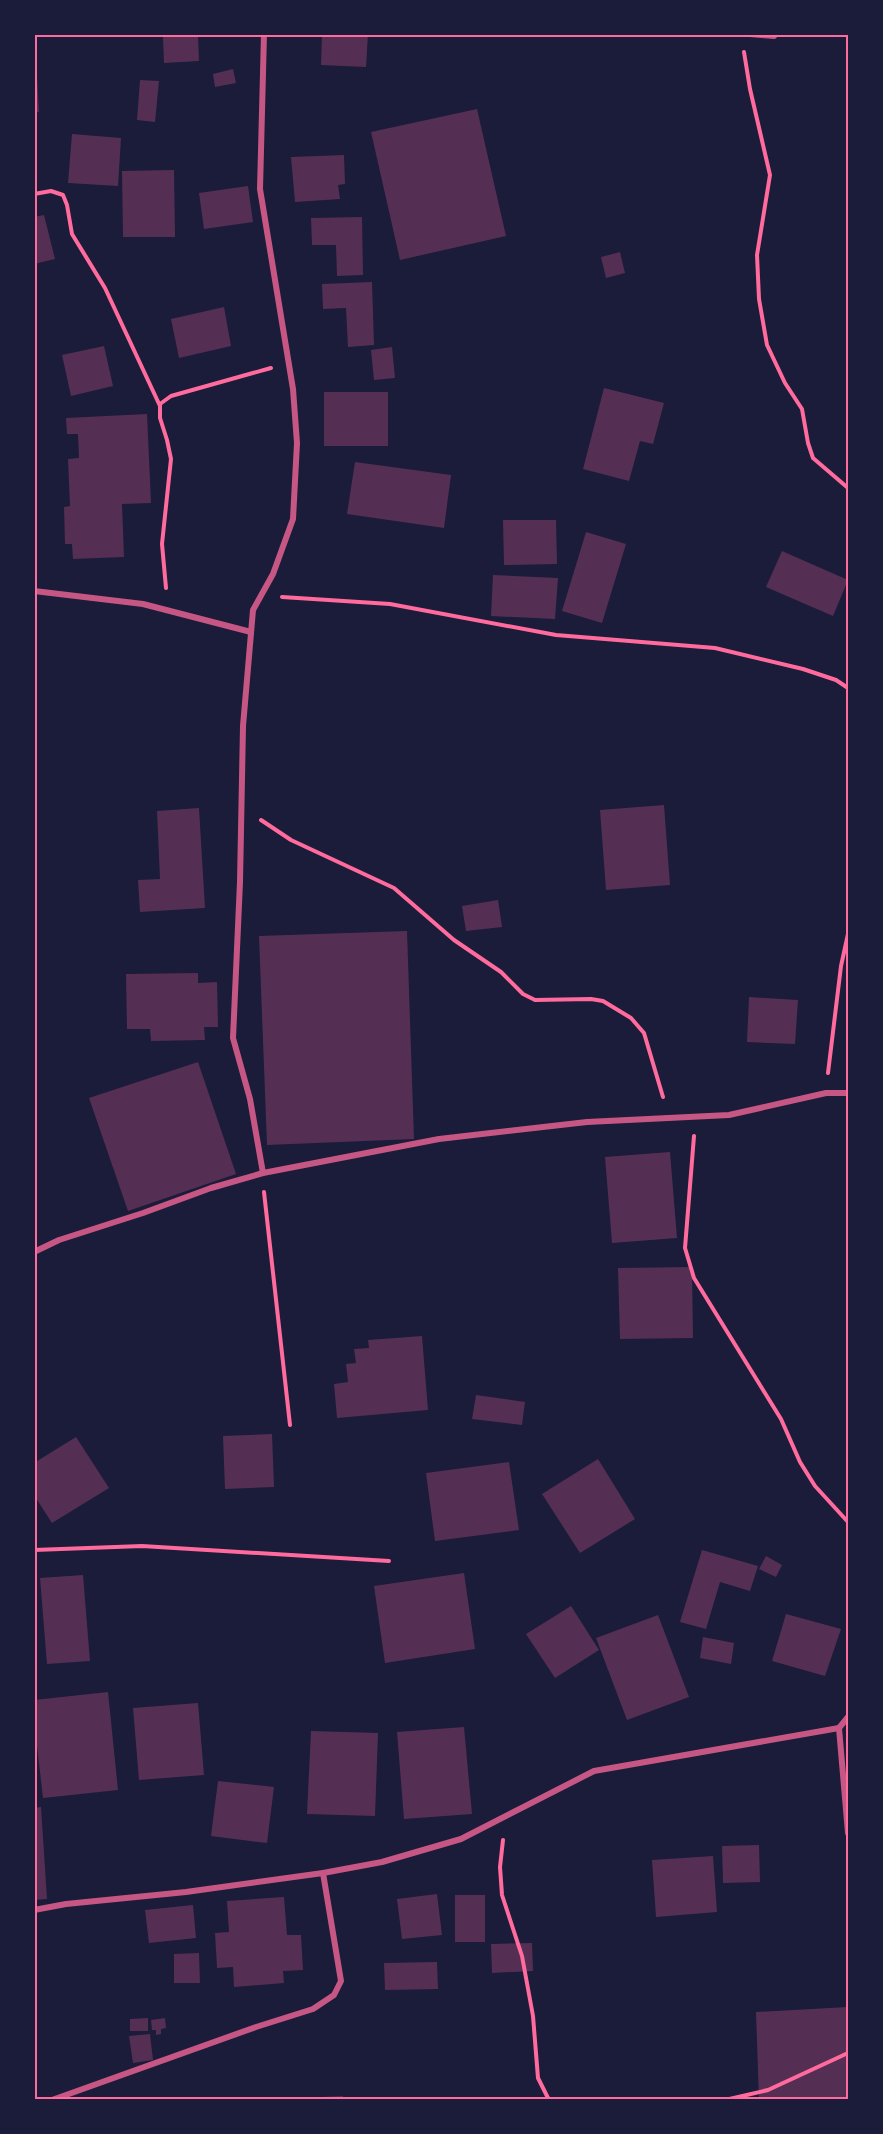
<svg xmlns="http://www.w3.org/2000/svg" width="883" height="2134" font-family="'PT Sans',sans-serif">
<rect width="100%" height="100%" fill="#1b1b3a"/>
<g fill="#542f53">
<polygon points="322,34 368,34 366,67 321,65"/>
<polygon points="198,35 199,61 164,63 163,37"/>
<polygon points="34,57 36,57 39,112 34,112"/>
<polygon points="233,69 236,83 215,87 213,74"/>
<polygon points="140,80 159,81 155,122 137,120"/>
<polygon points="477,109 506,236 400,260 371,132"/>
<polygon points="72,134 121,138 118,186 68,183"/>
<polygon points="344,155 345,184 338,185 340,199 295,202 291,157"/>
<polygon points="174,170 175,237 123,237 122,171"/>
<polygon points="248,186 253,222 204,229 199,193"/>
<polygon points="44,215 55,259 34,264 34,217"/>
<polygon points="362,217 363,275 337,276 336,245 312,245 311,218"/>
<polygon points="620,252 625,273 606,278 601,257"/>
<polygon points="372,282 374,345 348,347 346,308 323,309 322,284"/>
<polygon points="224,307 231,346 179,358 171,319"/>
<polygon points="104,346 113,386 71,396 62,355"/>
<polygon points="392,347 395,378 374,380 371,350"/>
<polygon points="604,388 664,403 653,444 640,441 629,481 583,469"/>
<rect x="324" y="392" width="64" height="54"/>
<polygon points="147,414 151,503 122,504 124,557 73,559 72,544 65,544 64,507 70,506 68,459 79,458 78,434 67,434 66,418"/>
<polygon points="355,462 451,475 444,528 347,514"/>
<polygon points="503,520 556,520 557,564 504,565"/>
<polygon points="586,532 626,544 602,623 562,611"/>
<polygon points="782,551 848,580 833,616 766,587"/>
<polygon points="493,575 558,578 555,619 491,616"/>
<polygon points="664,805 670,885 606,890 600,810"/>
<polygon points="199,808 205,908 140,912 138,880 160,879 157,811"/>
<polygon points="498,900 502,927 466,931 462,906"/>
<polygon points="407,931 414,1139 267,1145 259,936"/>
<polygon points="198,973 198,983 217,982 218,1027 204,1027 205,1040 151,1041 150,1029 127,1029 126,974"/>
<polygon points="749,997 798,1000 795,1044 747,1042"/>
<polygon points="198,1062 236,1174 128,1211 89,1098"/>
<polygon points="670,1152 677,1238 612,1243 605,1157"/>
<polygon points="692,1267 693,1338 620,1339 618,1268"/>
<polygon points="422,1336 428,1410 337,1418 334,1384 348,1382 346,1364 356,1363 354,1349 369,1348 368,1340"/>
<polygon points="476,1395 525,1402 522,1425 472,1419"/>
<polygon points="272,1434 274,1487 225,1489 223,1436"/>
<polygon points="76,1437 109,1488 52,1523 34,1495 34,1463"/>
<polygon points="598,1459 635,1519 580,1553 542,1494"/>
<polygon points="509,1462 519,1530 435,1541 426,1473"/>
<polygon points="702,1550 758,1566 750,1591 720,1582 706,1629 680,1622"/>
<polygon points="766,1556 782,1565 776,1577 759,1569"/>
<polygon points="464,1573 475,1649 385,1663 374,1586"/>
<polygon points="83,1575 90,1661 47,1664 40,1578"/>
<polygon points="571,1606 599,1650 555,1678 526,1634"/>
<polygon points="786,1614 841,1629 825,1676 772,1661"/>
<polygon points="658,1615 689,1697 627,1720 596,1638"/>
<polygon points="703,1637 734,1643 731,1664 700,1658"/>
<polygon points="108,1692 118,1790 43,1798 34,1720 34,1700"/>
<polygon points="198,1703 204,1775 139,1780 133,1708"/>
<polygon points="464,1727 472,1814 404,1819 397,1732"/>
<polygon points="311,1731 378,1733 375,1816 307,1814"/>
<polygon points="218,1781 274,1787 267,1843 211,1836"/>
<polygon points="41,1807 47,1899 34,1900 34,1808"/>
<polygon points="759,1845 760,1882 723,1883 722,1846"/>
<polygon points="713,1856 717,1912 656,1917 652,1860"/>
<polygon points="437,1894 442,1935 402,1939 397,1899"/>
<rect x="455" y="1895" width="30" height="47"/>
<polygon points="284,1897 287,1935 301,1935 303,1970 283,1971 284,1983 234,1987 233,1967 217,1968 215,1933 229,1932 227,1901"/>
<polygon points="193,1905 196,1938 149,1943 145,1910"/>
<polygon points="532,1943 533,1971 492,1973 491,1944"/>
<polygon points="199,1953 200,1983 174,1983 174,1954"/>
<polygon points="437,1962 438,1989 385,1990 384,1963"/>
<polygon points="848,2007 848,2100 759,2100 756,2012"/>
<polygon points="148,2018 148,2031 130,2031 130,2019"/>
<polygon points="165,2018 166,2028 161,2029 161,2034 156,2035 156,2030 152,2030 151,2020"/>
<polygon points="150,2034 153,2060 133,2063 129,2036"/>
<polygon points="343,2096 343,2100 301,2100 301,2098"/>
</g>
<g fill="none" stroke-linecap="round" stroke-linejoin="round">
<g stroke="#ff6b9d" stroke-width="4">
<polyline points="744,52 750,89 770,175 757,255 759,299 767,345 785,383 802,409 808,443 813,458 848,488"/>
<polyline points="34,194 51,191 63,195 67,205 72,234 105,288 160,406"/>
<polyline points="166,588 162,544 171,459 167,440 160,418 160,404 171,396 271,368"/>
<polyline points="282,597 390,604 556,635 715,648 803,669 836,680 848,688"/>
<polyline points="261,820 291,840 394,888 454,940 501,972 523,994 535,1000 591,999 603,1001 631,1018 644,1033 663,1097"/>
<polyline points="828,1073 841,966 848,934"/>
<polyline points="694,1136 685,1248 694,1278 781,1419 800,1462 815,1486 848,1522"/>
<polyline points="264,1192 290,1425"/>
<polyline points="34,1550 142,1546 389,1561"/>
<polyline points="503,1840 500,1867 502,1895 522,1956 533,2016 538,2078 549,2100"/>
<polyline points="725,2100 768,2090 848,2053"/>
</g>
<g stroke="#c65784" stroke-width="6">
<polyline points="750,34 774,36"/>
<polyline points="34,591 143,604 251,632"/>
<polyline points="263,1173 250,1099 233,1038 240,882 243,726 253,610 273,574 293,519 297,443 293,389 260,189 264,34"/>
<polyline points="34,1252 59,1240 143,1213 211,1188 263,1173 439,1139 587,1122 729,1115 826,1093 848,1093"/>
<polyline points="848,1717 839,1728 848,1833"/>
<polyline points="34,1910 66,1904 186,1892 323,1873 382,1862 461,1839 594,1771 839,1728"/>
<polyline points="52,2100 256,2027 313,2009 334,1995 341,1981 323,1873"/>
</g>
</g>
<rect width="883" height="2134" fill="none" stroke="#1b1b3a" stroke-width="72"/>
<rect x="36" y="36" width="811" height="2062" fill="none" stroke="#ff6b9d" stroke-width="2"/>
</svg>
